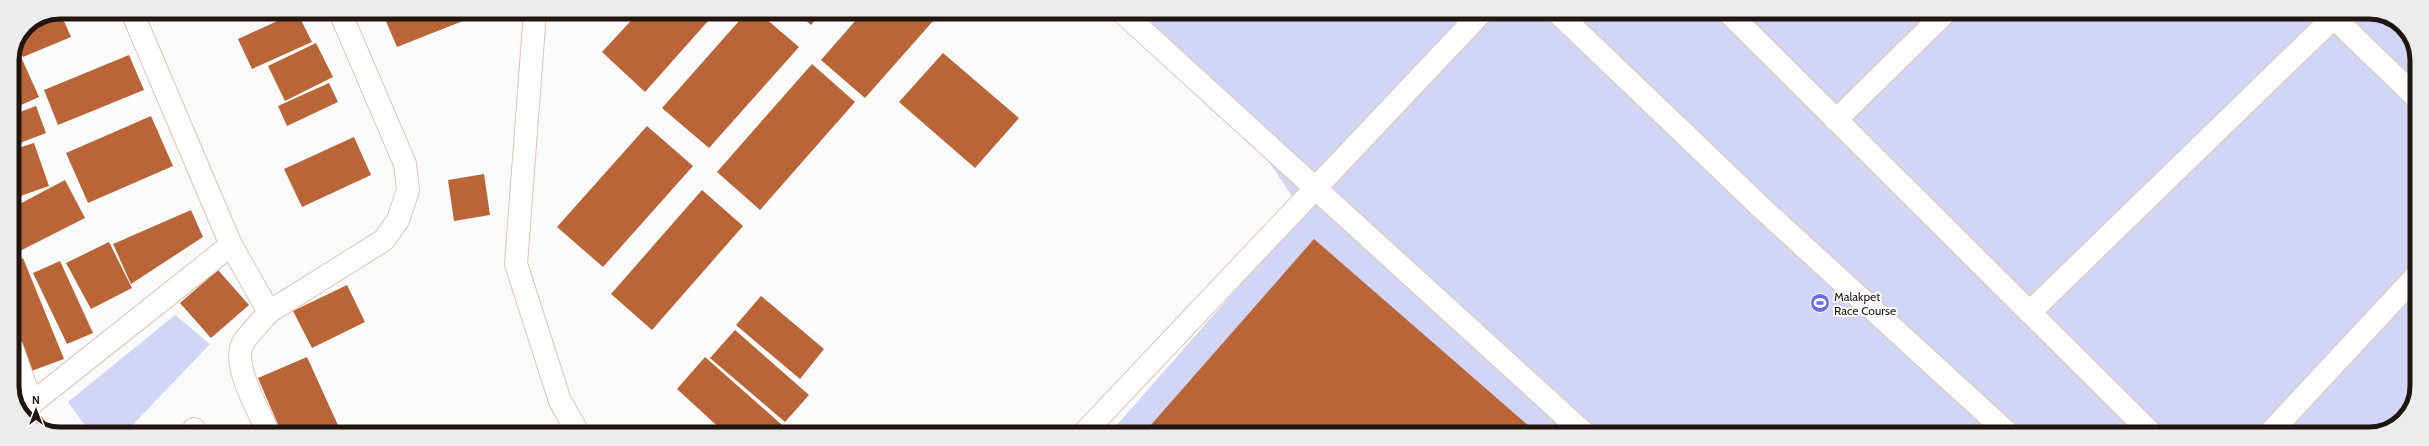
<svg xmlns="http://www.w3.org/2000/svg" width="2429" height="446" font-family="Cabin,sans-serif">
<rect width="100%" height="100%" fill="#fbfbfb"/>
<g fill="#d1d5f6">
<polygon points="1111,12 2376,12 2403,26 2417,54 2417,393 2401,422 2369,434 1109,434 1303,213 1268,160"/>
<polygon points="175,315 210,344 124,434 91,434 68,402"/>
</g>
<g fill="#b96538">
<polygon points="60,12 71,37 23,57 18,45 26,26"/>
<polygon points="297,12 312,42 252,69 238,39"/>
<polygon points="382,12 471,12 473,17 397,47"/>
<polygon points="639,12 716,12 645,92 602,52"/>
<polygon points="747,12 758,12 799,47 709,148 662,108"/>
<polygon points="796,12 822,12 811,25"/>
<polygon points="863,12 941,12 865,98 821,60"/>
<polygon points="316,43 333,77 285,101 268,66"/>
<polygon points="17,48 39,97 12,109 12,60"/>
<polygon points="943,53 1019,118 975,168 899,102"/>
<polygon points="129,55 144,90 58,125 44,90"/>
<polygon points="812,64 855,102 760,210 717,172"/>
<polygon points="329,83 338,102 287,126 278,106"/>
<polygon points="36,106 46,133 12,146 12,115"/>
<polygon points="151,116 173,166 88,203 66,153"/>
<polygon points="647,126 693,166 603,267 557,227"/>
<polygon points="354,137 371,175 302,207 284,169"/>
<polygon points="34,143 49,186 12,199 12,150"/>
<polygon points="484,174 490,215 454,221 448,180"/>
<polygon points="65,180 85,218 12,255 12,208"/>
<polygon points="702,190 743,226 652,330 611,294"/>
<polygon points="191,210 203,237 131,284 113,244"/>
<polygon points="1314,239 1538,434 1143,434"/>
<polygon points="109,242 132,288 91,309 66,263"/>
<polygon points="23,258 64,359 26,373 12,331 12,263"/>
<polygon points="60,261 93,333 67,344 33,273"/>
<polygon points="218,270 249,305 211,338 180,303"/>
<polygon points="347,285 365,322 312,348 293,311"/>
<polygon points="761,296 824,349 800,379 736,325"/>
<polygon points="735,330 809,395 785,422 710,358"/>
<polygon points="307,357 342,434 282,434 258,378"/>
<polygon points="705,357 782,425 773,434 726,434 677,389"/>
<polygon points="12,371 23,392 14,396 12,392"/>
<polygon points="41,416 56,434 32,423"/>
</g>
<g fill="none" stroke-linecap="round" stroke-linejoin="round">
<defs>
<g id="minor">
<polyline points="535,12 516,264 560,401 579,434"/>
<polyline points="1122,12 1585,434"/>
<polyline points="1557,12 1766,212 2009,434"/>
<polyline points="1728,12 2152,434"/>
<polyline points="2328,12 2417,98"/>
<polyline points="1836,120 1946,12"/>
<polyline points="231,245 269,312 384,240 398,220 408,190 405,164 340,12"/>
<polyline points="2030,312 2333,18"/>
<polyline points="12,348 32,404"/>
<polyline points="22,411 231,245 132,12"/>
<polyline points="194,429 195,434"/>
<path d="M 269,434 C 260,413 231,365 243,343 C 250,332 261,322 269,312"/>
<polyline points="1083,434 1482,12"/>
<polyline points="2269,434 2417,275"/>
</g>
</defs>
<use href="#minor" stroke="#e6c3b2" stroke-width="24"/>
<use href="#minor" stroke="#fff" stroke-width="22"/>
</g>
<defs>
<symbol id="stadium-disc" viewBox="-11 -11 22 22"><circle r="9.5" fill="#6b6ae4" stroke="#fff"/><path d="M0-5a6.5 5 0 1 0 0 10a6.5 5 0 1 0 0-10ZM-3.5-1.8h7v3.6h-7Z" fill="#fff"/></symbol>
</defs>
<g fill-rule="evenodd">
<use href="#stadium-disc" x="1809" y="292" width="22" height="22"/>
</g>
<g text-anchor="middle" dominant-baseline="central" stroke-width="4" stroke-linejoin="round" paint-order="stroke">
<g font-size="12" fill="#21150f" stroke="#fff" text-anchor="start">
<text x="1834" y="296">Malakpet<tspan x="1834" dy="14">Race Course</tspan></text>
</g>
</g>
<path d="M0 0H2429V446H0ZM60 19H2369A41 41 0 0 1 2410 60V386A41 41 0 0 1 2369 427H60A41 41 0 0 1 19 386V60A41 41 0 0 1 60 19Z" fill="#edecec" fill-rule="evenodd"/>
<path fill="none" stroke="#21150f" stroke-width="5" d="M60 19H2369A41 41 0 0 1 2410 60V386A41 41 0 0 1 2369 427H60A41 41 0 0 1 19 386V60A41 41 0 0 1 60 19Z"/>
<g transform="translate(36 410)" stroke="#ffffff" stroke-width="3" paint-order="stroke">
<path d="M0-3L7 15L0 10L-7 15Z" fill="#21150f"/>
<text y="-6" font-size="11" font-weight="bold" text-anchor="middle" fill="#21150f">N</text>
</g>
</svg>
